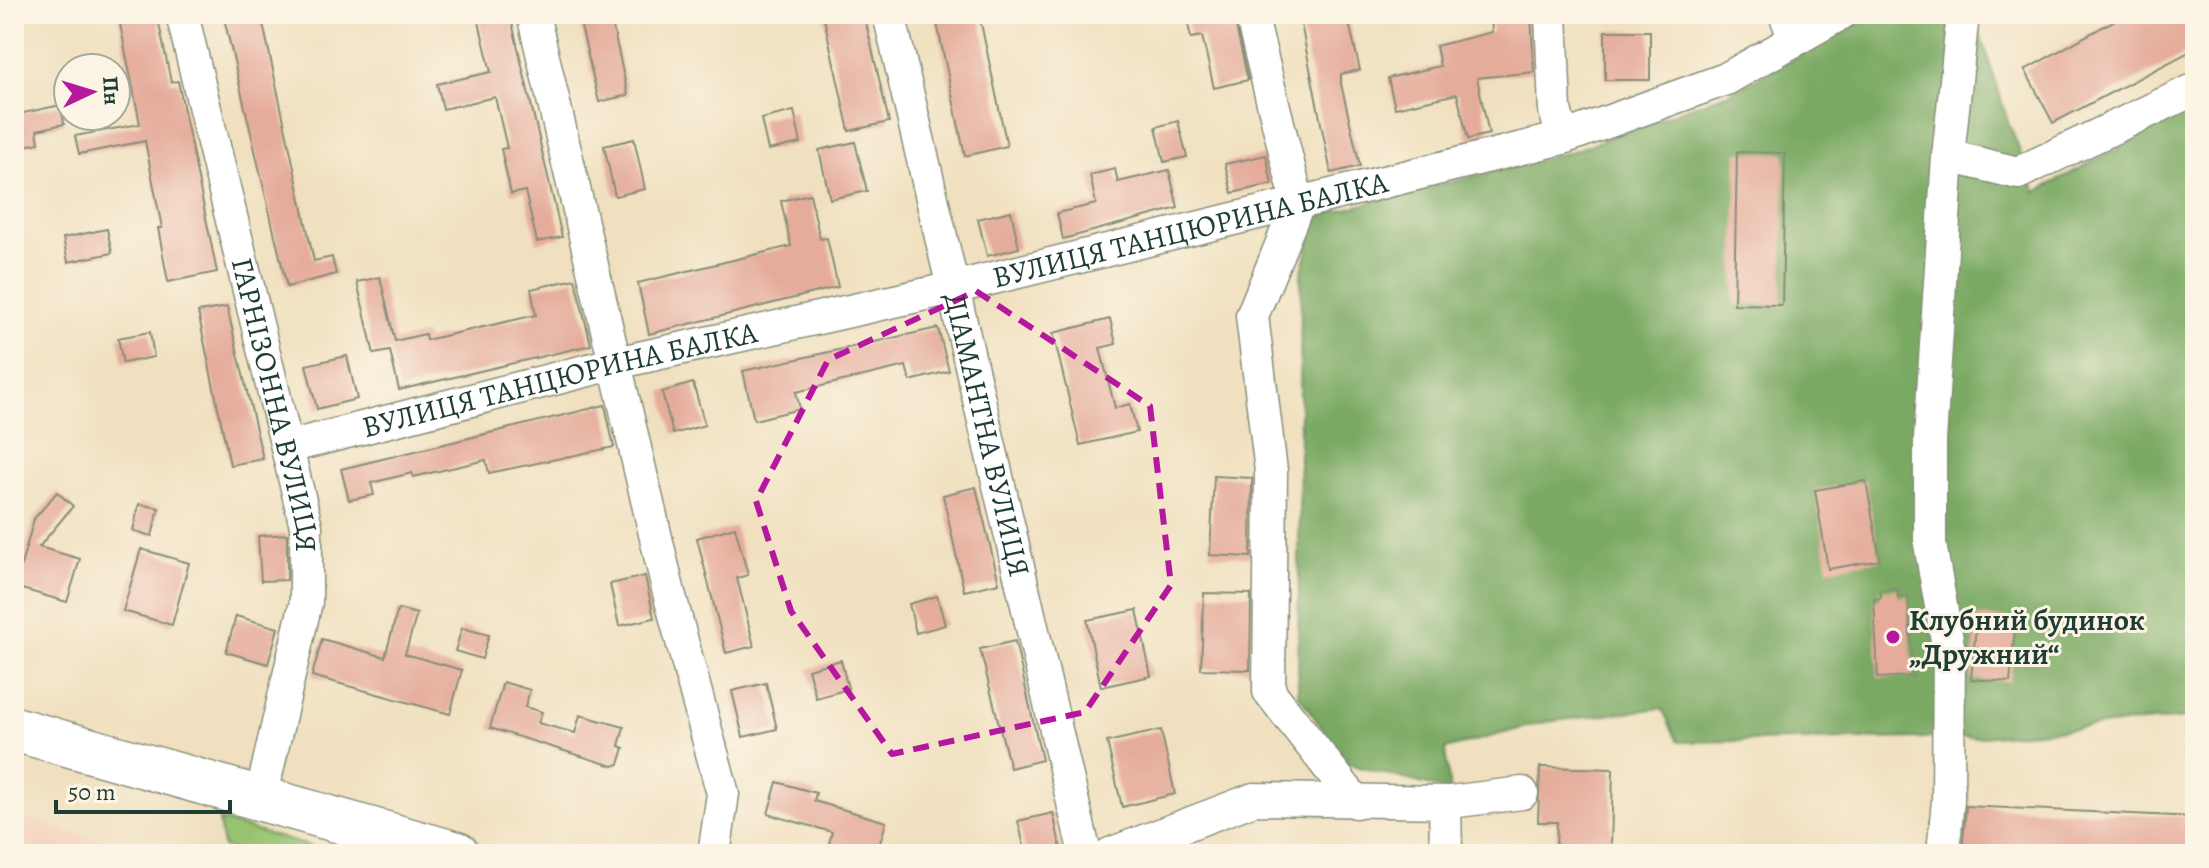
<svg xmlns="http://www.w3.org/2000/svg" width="2209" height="868" font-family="Alegreya,serif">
<rect width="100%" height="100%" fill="#fcf5e5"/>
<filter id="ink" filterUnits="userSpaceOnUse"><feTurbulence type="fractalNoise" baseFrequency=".0125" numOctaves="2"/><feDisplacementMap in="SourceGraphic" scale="16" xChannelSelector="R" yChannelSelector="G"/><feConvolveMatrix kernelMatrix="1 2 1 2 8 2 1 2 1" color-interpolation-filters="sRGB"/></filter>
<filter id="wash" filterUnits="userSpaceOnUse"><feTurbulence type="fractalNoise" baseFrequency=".006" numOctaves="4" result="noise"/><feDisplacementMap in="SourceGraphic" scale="32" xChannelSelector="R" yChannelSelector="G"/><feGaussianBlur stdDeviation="1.8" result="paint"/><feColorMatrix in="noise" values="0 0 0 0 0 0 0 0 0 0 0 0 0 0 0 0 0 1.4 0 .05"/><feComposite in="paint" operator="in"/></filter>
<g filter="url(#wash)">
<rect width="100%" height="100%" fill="#f0e0bf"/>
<polygon fill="#f4d3c0" points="14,814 140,854 14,854"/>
<polygon fill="#97c370" stroke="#5b8052" stroke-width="2" points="219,820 336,854 246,854 223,847"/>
<polygon fill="#79a962" stroke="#4c734b" stroke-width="2" points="1877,14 1974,14 2008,121 2036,192 2195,107 2195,717 1982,737 1678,742 1662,708 1545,722 1445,749 1450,791 1347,764 1298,694 1301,275 1317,216 1570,152 1731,92"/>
<g id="blocks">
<g fill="#e5ac9b">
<polygon points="118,14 157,14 171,82 178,81 217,272 168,282 158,228 162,228 145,141 79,154 75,136 140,124"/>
<polygon points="223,14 261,14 314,261 332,257 336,274 287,287"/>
<polygon points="477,14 510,14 562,237 537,242 525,191 511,194 501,149 507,148 495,97 443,109 437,84 491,72"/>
<polygon points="578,14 610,14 628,95 599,102"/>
<polygon points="823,14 864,14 889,122 849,131"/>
<polygon points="935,14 979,14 1007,146 965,156"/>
<polygon points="1186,14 1233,14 1248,80 1214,88 1202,36 1191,38"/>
<polygon points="1299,14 1347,14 1360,70 1341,74 1341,84 1360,166 1331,173"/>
<polygon points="1531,14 1534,72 1477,78 1489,134 1468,139 1457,94 1395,108 1388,78 1440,66 1436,46 1492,32 1491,16"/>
<polygon points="2126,14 2195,14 2195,49 2053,123 2025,70"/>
<rect x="1605" y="31" width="45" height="49"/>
<polygon points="61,105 64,124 37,130 39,143 14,148 14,115"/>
<polygon points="794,111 801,143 768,150 761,119"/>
<polygon points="1178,121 1187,157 1164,162 1156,127"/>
<polygon points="634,139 645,189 615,196 604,146"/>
<polygon points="855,142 867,191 830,199 819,150"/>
<polygon points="1737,152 1785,153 1782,305 1734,304"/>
<polygon points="1266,155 1272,184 1232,193 1225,164"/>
<polygon points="1115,169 1118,182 1169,170 1178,208 1063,239 1057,213 1096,204 1090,175"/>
<polygon points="810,194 820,239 827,238 838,287 649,334 638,283 791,246 781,201"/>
<polygon points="1011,211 1019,248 987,256 978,219"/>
<polygon points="107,229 112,253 68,262 63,238"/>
<polygon points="380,277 395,341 425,334 426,340 536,315 531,289 575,279 591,345 399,390 390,351 374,354 357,282"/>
<polygon points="227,307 263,459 230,465 198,312"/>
<polygon points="1110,319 1116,344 1100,348 1115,408 1130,404 1137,432 1080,445 1053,333"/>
<polygon points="938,328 949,371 910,381 906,366 796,392 800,409 754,420 743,371"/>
<polygon points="150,332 154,357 123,363 118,338"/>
<polygon points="347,356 357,399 317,409 306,365"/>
<polygon points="693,383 705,425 673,434 662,392"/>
<polygon points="605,405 614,447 489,473 486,460 413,477 412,473 371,483 374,495 349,500 341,469"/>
<polygon points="1214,476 1252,478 1251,557 1210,555"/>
<polygon points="1866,481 1880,560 1828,569 1815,490"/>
<polygon points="976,487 999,583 964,591 943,495"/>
<polygon points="57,492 73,506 39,547 80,559 67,602 15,587 34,519"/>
<polygon points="139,504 159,508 152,536 133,531"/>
<polygon points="735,527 748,575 737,578 754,646 726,653 697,538"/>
<polygon points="287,534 287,580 261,581 258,536"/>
<polygon points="141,549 189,563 172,625 123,611"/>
<polygon points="645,576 654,618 619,626 610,584"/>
<polygon points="1898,589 1898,597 1908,596 1913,676 1878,678 1874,599 1881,598 1880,590"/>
<polygon points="1204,593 1251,594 1250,670 1201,669"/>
<polygon points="937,596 945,625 916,633 909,604"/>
<polygon points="398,609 417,614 405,654 462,670 450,714 312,676 322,639 385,657"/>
<polygon points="1137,610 1151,676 1101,687 1087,620"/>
<polygon points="236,616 278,628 268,664 226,652"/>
<polygon points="1977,616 2016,619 2010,682 1971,679"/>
<polygon points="462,628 489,635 482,659 455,651"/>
<polygon points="1015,641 1042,760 1010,768 980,649"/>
<polygon points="841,660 848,689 816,698 808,669"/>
<polygon points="503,682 530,690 525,707 542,712 538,723 575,733 580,715 624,727 619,746 624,748 619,764 613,766 490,728"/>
<polygon points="766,683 777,729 743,737 732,691"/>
<polygon points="1161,730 1175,794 1122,807 1107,742"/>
<polygon points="1540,767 1613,769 1611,849 1556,847 1557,822 1538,822"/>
<polygon points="777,782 816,793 814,801 886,822 877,854 829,844 832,832 768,814"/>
<polygon points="1966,806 2195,817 2195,854 1962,854"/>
<polygon points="1053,813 1062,854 1026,854 1018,821"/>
</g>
</g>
</g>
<g filter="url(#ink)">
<use href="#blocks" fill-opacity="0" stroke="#888e7a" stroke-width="2"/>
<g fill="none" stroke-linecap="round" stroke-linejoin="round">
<defs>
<g id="minor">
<path id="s1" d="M 182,14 L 306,526 L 306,602 L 261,797"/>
<polyline points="533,14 668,589 723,794 714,854"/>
<path id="s2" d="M 889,14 L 1085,854"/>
<polyline points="1251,14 1298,204 1252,316 1271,471 1269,691 1356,802"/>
<polyline points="1551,14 1555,110 1563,138"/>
<polyline points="1785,14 1795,40"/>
<polyline points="1948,156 2018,173 2195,89"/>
<path id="s3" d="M 288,447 L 616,363 L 953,288 L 1563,138 L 1726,79 L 1840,14"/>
<polyline points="1445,802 1446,854"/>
<polyline points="1110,854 1254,799 1450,802 1522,793"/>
<polyline points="1943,854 1948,800 1949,651 1930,544 1930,440 1948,156 1963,14"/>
</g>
<polyline id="highway" points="14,729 457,854"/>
</defs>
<use href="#minor" stroke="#888e7a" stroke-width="35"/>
<use href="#highway" stroke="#888e7a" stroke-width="47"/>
<use href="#minor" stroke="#fff" stroke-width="32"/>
<use href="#highway" stroke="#fff" stroke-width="44"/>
</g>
</g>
<path fill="none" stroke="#b5179e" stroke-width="6" stroke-dasharray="16 10" stroke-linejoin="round" d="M 976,291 L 1150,406 L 1171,585 L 1085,712 L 892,754 L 791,611 L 756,501 L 828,360 Z"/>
<circle fill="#b5179e" stroke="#fcf5e5" stroke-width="3" cx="1893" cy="637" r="8"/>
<g text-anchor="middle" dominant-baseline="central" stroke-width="6" stroke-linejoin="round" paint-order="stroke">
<g font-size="30" fill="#1f3d34" stroke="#fcf5e5">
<text stroke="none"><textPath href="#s3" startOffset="928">ВУЛИЦЯ ТАНЦЮРИНА БАЛКА</textPath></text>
<text stroke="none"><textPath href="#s3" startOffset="280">ВУЛИЦЯ ТАНЦЮРИНА БАЛКА</textPath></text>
<text stroke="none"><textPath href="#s1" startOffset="402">ГАРНІЗОННА ВУЛИЦЯ</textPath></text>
<text stroke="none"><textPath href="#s2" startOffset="432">ДІАМАНТНА ВУЛИЦЯ</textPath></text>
</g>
<g font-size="30" font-weight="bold" fill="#1f3d34" stroke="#fcf5e5" text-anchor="start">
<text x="1909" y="620">Клубний будинок<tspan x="1909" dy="34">„Дружний“</tspan></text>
</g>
</g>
<rect width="2209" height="868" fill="none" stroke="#fcf5e5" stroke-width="48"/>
<g transform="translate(92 92) rotate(86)"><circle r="38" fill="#fcf5e5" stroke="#a4ab9e" stroke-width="2"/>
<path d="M0-6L14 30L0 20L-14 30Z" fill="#b5179e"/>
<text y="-12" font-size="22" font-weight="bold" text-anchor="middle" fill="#1f3d34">Пн</text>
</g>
<path d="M56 800v12h174v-12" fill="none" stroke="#1f3d34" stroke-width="4"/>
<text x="68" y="800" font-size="24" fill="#1f3d34" stroke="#fcf5e5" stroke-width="6" paint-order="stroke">50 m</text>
</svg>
